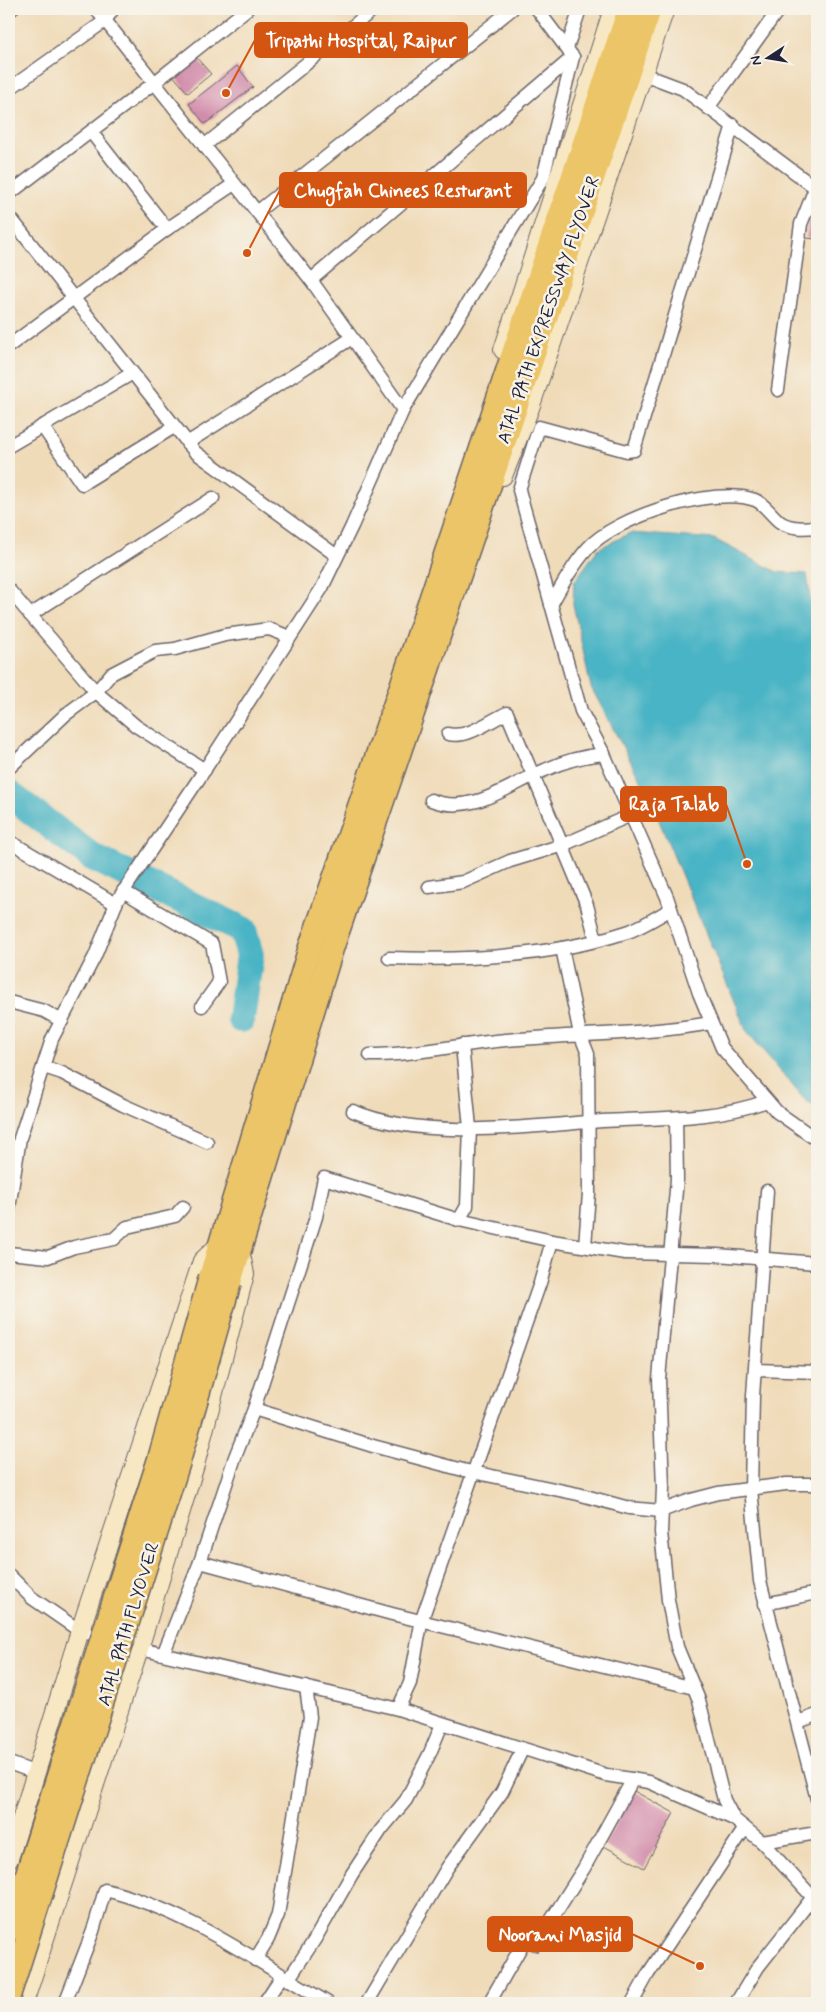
<svg xmlns="http://www.w3.org/2000/svg" width="826" height="2012" font-family="Mynerve,sans-serif">
<rect width="100%" height="100%" fill="#f7f3e8"/>
<filter id="ink" filterUnits="userSpaceOnUse"><feTurbulence type="fractalNoise" baseFrequency=".02" numOctaves="2"/><feDisplacementMap in="SourceGraphic" scale="10" xChannelSelector="R" yChannelSelector="G"/><feConvolveMatrix kernelMatrix="1 2 1 2 8 2 1 2 1" color-interpolation-filters="sRGB"/></filter>
<filter id="wash" filterUnits="userSpaceOnUse"><feTurbulence type="fractalNoise" baseFrequency=".0096" numOctaves="4" result="noise"/><feDisplacementMap in="SourceGraphic" scale="20" xChannelSelector="R" yChannelSelector="G"/><feGaussianBlur stdDeviation="1.12" result="paint"/><feColorMatrix in="noise" values="0 0 0 0 0 0 0 0 0 0 0 0 0 0 0 0 0 1.4 0 .05"/><feComposite in="paint" operator="in"/></filter>
<g filter="url(#wash)">
<rect width="100%" height="100%" fill="#f0dbb9"/>
<polygon fill="#49b4c5" stroke="#366b80" points="630,533 714,539 777,572 807,574 813,620 817,623 817,1109 803,1098 746,1030 648,794 591,687 573,604 574,582 598,549"/>
<g fill="none" stroke-linecap="round" stroke-linejoin="round">
<polyline stroke="#49b4c5" stroke-width="28" points="9,794 92,857 243,930 250,955 241,1019"/>
</g>
<g id="blocks">
<g fill="#d28dac">
<polygon points="193,54 211,74 188,93 171,73"/>
<polygon points="237,66 253,87 205,124 189,104"/>
<polygon points="809,210 817,211 817,239 806,238"/>
<polygon points="634,1791 674,1813 644,1868 604,1846"/>
</g>
</g>
</g>
<g filter="url(#ink)">
<use href="#blocks" fill-opacity="0" stroke="#6a6367" stroke-width="1"/>
<g fill="none" stroke-linecap="round" stroke-linejoin="round">
<defs>
<g id="street">
<polyline points="537,9 573,57"/>
<polyline points="9,10 12,9"/>
<polyline points="567,48 580,9"/>
<polyline points="643,74 683,89 817,189"/>
<polyline points="9,89 105,21 113,9"/>
<polyline points="708,108 779,9"/>
<polyline points="733,125 634,450 627,451 539,427 519,490 581,711 604,754 667,897 699,993 722,1048 777,1112 817,1140"/>
<polyline points="91,132 167,229"/>
<polyline points="204,146 374,9"/>
<polyline points="9,194 154,83 247,9"/>
<polyline points="257,212 512,9"/>
<polyline points="9,216 195,452 337,556"/>
<polyline points="311,280 573,57"/>
<polyline points="9,346 167,229 234,184"/>
<polyline points="778,390 801,224 814,191 817,190"/>
<polyline points="403,410 543,178 573,57"/>
<polyline points="42,426 82,484 174,427"/>
<polyline points="187,443 352,338"/>
<polyline points="9,446 131,374"/>
<polyline points="9,590 96,692 136,726 205,770"/>
<path d="M 551,605 C 562,585 573,565 588,548 C 615,517 716,485 755,500 C 765,504 771,515 780,522 C 791,529 805,528 817,527"/>
<polyline points="30,615 213,498"/>
<path d="M 448,734 C 468,739 489,721 507,713 L 587,905 L 596,940"/>
<polyline points="9,768 65,715 96,692 111,674 155,651 175,649 225,635 269,629 290,637"/>
<path d="M 431,800 C 472,816 509,785 545,770 C 564,761 583,756 604,754"/>
<polyline points="9,841 116,904"/>
<polyline points="429,887 463,882 510,861 563,845 631,815"/>
<polyline points="123,891 212,944 219,982 202,1006"/>
<polyline points="562,948 580,1034 588,1054 589,1193 585,1246"/>
<path d="M 389,958 C 467,961 553,956 627,932 C 642,927 657,917 671,909"/>
<polyline points="9,1002 44,1011 62,1021"/>
<path d="M 370,1055 C 416,1055 460,1044 506,1040 C 574,1034 643,1035 711,1023"/>
<polyline points="44,1067 62,1073 123,1105 207,1142"/>
<path d="M 353,1111 C 418,1139 517,1128 587,1122 C 648,1117 708,1122 767,1101"/>
<polyline points="676,1118 677,1179 659,1379 663,1488 661,1532 668,1600 677,1647 699,1700 724,1800 734,1819 762,1842 817,1902"/>
<polyline points="767,1191 753,1396 751,1489 760,1581 817,1799"/>
<polyline points="9,1208 20,1138 52,1039 95,956 117,901 198,780 322,588 352,526 403,410 311,280 96,9"/>
<polyline points="459,1220 467,1206 470,1128 462,1045"/>
<polyline points="9,1253 48,1257 74,1247 114,1239 127,1227 175,1216 183,1207"/>
<polyline points="756,1370 817,1372"/>
<polyline points="254,1409 373,1446 463,1470 578,1494 629,1508 661,1511 691,1500 718,1493 786,1484 817,1484"/>
<polyline points="200,1562 392,1614 694,1688"/>
<polyline points="9,1575 32,1598 80,1631 108,1639"/>
<polyline points="765,1604 817,1593"/>
<polyline points="132,1647 398,1709 606,1775 649,1782 734,1819"/>
<polyline points="164,1652 200,1562 235,1457 254,1409 316,1217 324,1178 459,1220 552,1241 625,1253 717,1255 817,1263"/>
<polyline points="398,1709 410,1683 422,1619 540,1283 552,1241"/>
<polyline points="798,1722 817,1715"/>
<polyline points="9,1763 36,1773"/>
<polyline points="762,1842 817,1833"/>
<polyline points="255,1960 268,1939 278,1915 310,1717 306,1687"/>
<polyline points="288,1980 315,1939 352,1874 381,1830 406,1800 430,1753 442,1724"/>
<path d="M 65,2003 L 93,1931 L 105,1890 C 187,1910 256,1961 328,2003"/>
<polyline points="264,2003 282,1976"/>
<polyline points="367,2003 447,1868 502,1792 522,1750"/>
<polyline points="489,2003 525,1940 536,1944 584,1868 633,1779"/>
<polyline points="632,2003 648,1974 745,1828"/>
<polyline points="736,2003 758,1967 813,1897"/>
</g>
<g id="secondary">
<polyline points="503,350 613,9"/>
<polyline points="503,476 530,408 665,9"/>
<polyline points="9,1859 80,1631 202,1261 220,1244"/>
<polyline points="24,2003 139,1649 195,1465 245,1274 240,1250"/>
</g>
<g id="highway">
<polyline points="210,1277 310,947 401,686 629,9"/>
<polyline points="230,1282 332,949 420,693 650,9"/>
</g>
</defs>
<use href="#street" stroke="#6a6367" stroke-width="15"/>
<use href="#secondary" stroke="#6a6367" stroke-width="20"/>
<use href="#highway" stroke="#6a6367" stroke-width="25"/>
<use href="#street" stroke="#fff" stroke-width="12"/>
<use href="#secondary" stroke="#f7e8c3" stroke-width="18"/>
<use href="#highway" stroke="#ecc569" stroke-width="22"/>
<defs>
<g id="highway-bridge">
<polyline points="9,1930 159,1459 210,1277"/>
<polyline points="9,1996 178,1465 230,1282"/>
</g>
</defs>
<use href="#highway-bridge" stroke="#6a6367" stroke-width="25" stroke-linecap="butt"/>
<use href="#highway-bridge" stroke="#ecc569" stroke-width="22"/>
</g>
</g>
<g text-anchor="middle" dominant-baseline="central" stroke-width="5" stroke-linejoin="round" paint-order="stroke">
<g font-size="18" fill="#22223b" stroke="#f7f3e8">
<text transform="translate(549 310) rotate(-71)">ATAL PATH EXPRESSWAY FLYOVER</text>
<text transform="translate(129 1624) rotate(-73)">ATAL PATH FLYOVER</text>
</g>
</g>
<path fill="none" stroke="#d45411" stroke-width="2" d="M226 93L255 40M247 253L280 190M747 864L726 804M700 1966L632 1934"/>
<g fill="#d45411" stroke="#f7f3e8" stroke-width="2">
<circle cx="226" cy="93" r="5"/>
<circle cx="247" cy="253" r="5"/>
<circle cx="747" cy="864" r="5"/>
<circle cx="700" cy="1966" r="5"/>
</g>
<g fill="#d45411" stroke="#d45411" stroke-width="2">
<rect x="255" y="23" width="212" height="34" rx="5"/>
<rect x="280" y="173" width="246" height="34" rx="5"/>
<rect x="621" y="787" width="105" height="34" rx="5"/>
<rect x="488" y="1917" width="144" height="34" rx="5"/>
</g>
<g font-size="19" text-anchor="middle" font-weight="bold" fill="#fff">
<text x="361" y="47">Tripathi Hospital, Raipur</text>
<text x="403" y="197">Chugfah Chinees Resturant</text>
<text x="674" y="810">Raja Talab</text>
<text x="560" y="1941">Noorani Masjid</text>
</g>
<rect width="826" height="2012" fill="none" stroke="#f7f3e8" stroke-width="30"/>
<g transform="translate(768 58) rotate(258)" stroke="#f7f3e8" stroke-width="4" paint-order="stroke">
<path d="M0-4L9 19L0 12L-9 19Z" fill="#22223b"/>
<text y="-8" font-size="14" font-weight="bold" text-anchor="middle" fill="#22223b">N</text>
</g>
</svg>
